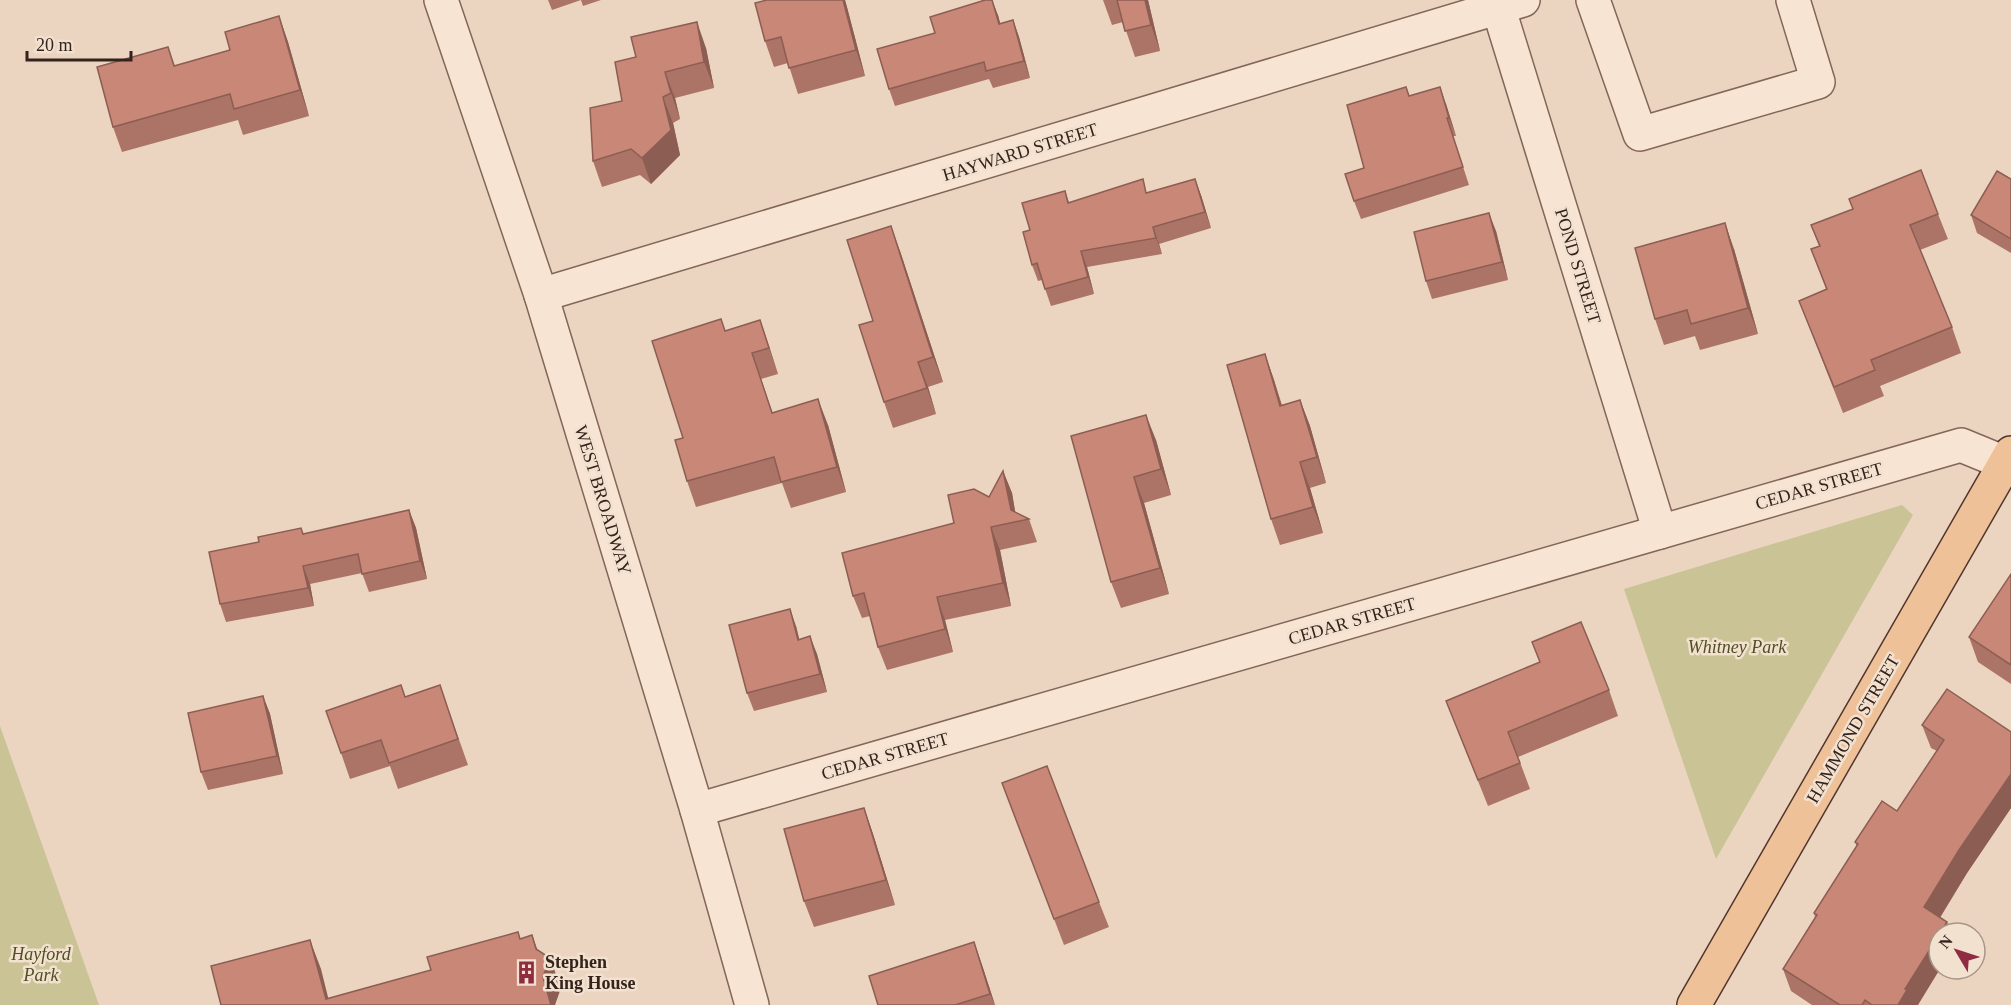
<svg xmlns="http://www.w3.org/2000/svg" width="2011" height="1005" font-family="'Times New Roman',serif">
<rect width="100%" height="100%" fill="#ebd5c0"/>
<g fill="#c9c395">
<polygon points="1902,505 1913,515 1716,859 1624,589"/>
<polygon points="0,726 99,1005 0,1005"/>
</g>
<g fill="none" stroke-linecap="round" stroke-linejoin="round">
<defs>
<g id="minor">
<polyline points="441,0 541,295 697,810 752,1005"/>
<polyline points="1496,0 1660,532"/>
<polyline points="1593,0 1640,134 1818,82 1793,0"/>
<polyline points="541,295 1523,0"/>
<polyline points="697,810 1961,445 2005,463"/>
</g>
<polyline id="major" points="1694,1005 2011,453"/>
</defs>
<use href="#minor" stroke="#836659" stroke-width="36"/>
<use href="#major" stroke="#51362d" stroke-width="36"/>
<use href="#minor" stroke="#f7e4d3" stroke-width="33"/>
<use href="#major" stroke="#eec199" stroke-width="33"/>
</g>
<g fill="#ac7466">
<polygon points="548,0 601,0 583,6 581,0 552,10"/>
<polygon points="767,0 845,0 865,76 798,94 788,63 774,67 765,41"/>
<polygon points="1103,0 1148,0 1160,51 1135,57 1123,22 1112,25"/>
<polygon points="998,15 1000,24 1013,20 1019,37 1030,78 993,88 989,79 895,106 889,89"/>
<polygon points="279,16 288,42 309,116 243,135 238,120 122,152 113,127 168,47 175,66 230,50"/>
<polygon points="706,48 714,88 675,98 680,119 673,123 680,155 651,184 640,175 602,187 593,161 622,101 615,62"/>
<polygon points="1410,96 1446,104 1456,136 1453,136 1469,185 1361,219 1354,201 1364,168"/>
<polygon points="2011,179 2011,253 1977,233 1971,215"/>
<polygon points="1065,191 1069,202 1148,193 1201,195 1211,228 1159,244 1162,254 1087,267 1094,294 1051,306 1042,280 1038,281 1032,265"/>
<polygon points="1938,214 1948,239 1920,250 1952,327 1961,353 1880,386 1884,396 1843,413 1799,301 1826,289 1811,249 1819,246 1811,225"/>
<polygon points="1496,231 1508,280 1432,299 1426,281"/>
<polygon points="1734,249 1758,334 1700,350 1695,336 1664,345 1655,319"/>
<polygon points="900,251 943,382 928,387 936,414 893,428 884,402 873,321"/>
<polygon points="726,331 769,346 778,374 761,379 772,412 828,425 846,492 791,508 782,483 696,507 687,481 683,438"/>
<polygon points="1265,354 1274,380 1282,405 1300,400 1310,426 1326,483 1310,488 1323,533 1280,545 1271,519"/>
<polygon points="1071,436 1156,440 1171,495 1144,503 1169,594 1121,608 1111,582"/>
<polygon points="1003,471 1012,493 1015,512 1029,519 1037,542 1000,550 1011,606 945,620 953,652 887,670 878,647 870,616 862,618 853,596 989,497"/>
<polygon points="409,510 416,528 427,579 369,592 362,573 310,584 314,606 226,622 220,604 304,534"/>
<polygon points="2011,574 2011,684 1978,662 1969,637"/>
<polygon points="796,626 799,639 817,654 827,692 754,711 747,693"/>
<polygon points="1609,690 1618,716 1518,757 1530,789 1488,806 1446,701"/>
<polygon points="263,696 270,714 283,774 208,790 201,772"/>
<polygon points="405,697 449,711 468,765 398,789 390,766 350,779 341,753"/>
<polygon points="1922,725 2011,732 2011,808 1967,873 1940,918 1918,1005 1812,1005 1791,991 1783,969 1815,917 1814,913 1857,847 1855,842 1897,811 1937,751 1931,748"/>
<polygon points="1002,783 1099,902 1109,927 1064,945"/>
<polygon points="864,808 873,834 895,905 814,927 804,901"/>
<polygon points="974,942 983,968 995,1005 878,1005"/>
</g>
<g fill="#8c5e53">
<polygon points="843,0 845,0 847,7 865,76 856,50"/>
<polygon points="992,0 998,15 1005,41 999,24"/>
<polygon points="1145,0 1148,0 1160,51 1151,25"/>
<polygon points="279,16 288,42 309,116 300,90"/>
<polygon points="1013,20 1019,37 1030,78 1024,61"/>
<polygon points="697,22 706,48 714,88 704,62"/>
<polygon points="665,72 675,98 680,119 671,93"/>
<polygon points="1440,87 1446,104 1456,136 1449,118"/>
<polygon points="663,97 673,123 680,155 651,184 642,158"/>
<polygon points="1195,179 1201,195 1211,228 1205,212"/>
<polygon points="1489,213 1496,231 1508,280 1502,262"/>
<polygon points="1725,223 1734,249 1758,334 1748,308"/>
<polygon points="891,226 900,251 943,382 933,357"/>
<polygon points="1153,227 1159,244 1162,254 1156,238"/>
<polygon points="1081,251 1087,267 1094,294 1088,277"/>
<polygon points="760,320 769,346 778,374 769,348"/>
<polygon points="752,353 761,379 781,438 772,413"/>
<polygon points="1265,354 1274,380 1289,432 1280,406"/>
<polygon points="918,362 928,387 936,414"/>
<polygon points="818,399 828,425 846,492 837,467"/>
<polygon points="1300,400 1310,426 1326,483 1317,457"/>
<polygon points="1146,415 1156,440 1171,495 1161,469"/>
<polygon points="1300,462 1310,488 1323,533 1313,507"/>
<polygon points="1003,471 1012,493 1017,522 1011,510"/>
<polygon points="1134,477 1144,503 1169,594 1160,568"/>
<polygon points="409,510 416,528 427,579 420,561"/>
<polygon points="991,527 1000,550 1011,606 1003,583"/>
<polygon points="303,566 310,584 314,606 308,588"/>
<polygon points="937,597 945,620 953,652 945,629"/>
<polygon points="790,609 796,626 804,658 798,640"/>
<polygon points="810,636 817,654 827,692 820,674"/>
<polygon points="263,696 270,714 283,774 277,756"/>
<polygon points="2011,774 2011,808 1967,873 1932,930 1924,907 1959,850"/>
<polygon points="864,808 873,834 895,905 886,880"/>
<polygon points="1947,922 1951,933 1940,933"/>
<polygon points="532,935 543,965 550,958 561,988 555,1005 551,1005"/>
<polygon points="1939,935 1939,969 1940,969 1918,1005 1898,1005 1905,989"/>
<polygon points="310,940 321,969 330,1005 326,999"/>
<polygon points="974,942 983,968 995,1005 990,994"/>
</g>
<g fill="#c88777" stroke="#8c5e53" stroke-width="1.5">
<polygon points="767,0 843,0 856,50 789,68 781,37 765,41 755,3"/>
<polygon points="985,0 992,0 999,24 1013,20 1024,61 986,71 984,62 889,89 877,49 935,33 930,17"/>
<polygon points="1117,0 1145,0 1151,25 1125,31"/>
<polygon points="279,16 300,90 234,109 230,94 113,127 97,67 168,47 174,66 230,50 225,32"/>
<polygon points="697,22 704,62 665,72 671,93 663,97 671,130 642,158 631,149 593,161 590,108 622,101 615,62 636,57 631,37"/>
<polygon points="1406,87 1409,96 1440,87 1449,118 1447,118 1463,167 1354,201 1345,174 1364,168 1347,105"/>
<polygon points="1921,170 1938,214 1910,225 1952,327 1871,360 1875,370 1834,387 1799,301 1827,289 1811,249 1820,246 1811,225 1853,209 1849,199"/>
<polygon points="1997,171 2011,179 2011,239 1971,215"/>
<polygon points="1143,179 1146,193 1195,179 1205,212 1153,227 1156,238 1081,251 1088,277 1045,289 1037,263 1032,265 1023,232 1030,230 1022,203 1065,191 1068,203"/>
<polygon points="1489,213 1502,262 1426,281 1414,232"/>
<polygon points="1725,223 1748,308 1691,324 1687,310 1655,319 1635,248"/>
<polygon points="891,226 933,357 918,362 927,388 884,402 859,325 873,321 847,240"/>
<polygon points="721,319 725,331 760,320 769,348 752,353 772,413 818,399 837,467 781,482 774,457 687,481 675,440 683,438 652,341"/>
<polygon points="1265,354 1280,406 1300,400 1317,457 1300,462 1313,507 1271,519 1227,365"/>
<polygon points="1146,415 1161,469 1134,477 1160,568 1111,582 1071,436"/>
<polygon points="1003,471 1011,510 1029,519 991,527 1003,583 937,597 945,629 878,647 864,593 853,596 842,553 954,523 948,495 974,489 989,497"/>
<polygon points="409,510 420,561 362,574 358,554 303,566 308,588 220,604 209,552 259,542 258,537 301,528 303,534"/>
<polygon points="2011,574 2011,665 1969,637"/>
<polygon points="790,609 798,640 810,636 820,674 747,693 729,625"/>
<polygon points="1581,622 1609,690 1508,732 1520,763 1478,780 1446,701 1540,662 1532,642"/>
<polygon points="401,685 405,697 440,685 458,739 389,763 381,740 341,753 326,711"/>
<polygon points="1947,689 2011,732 2011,774 1959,850 1924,907 1947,922 1940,933 1939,933 1939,935 1905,989 1907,990 1898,1005 1872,1005 1865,1000 1862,1005 1840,1005 1783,969 1817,915 1814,913 1858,844 1855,842 1882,801 1897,811 1944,740 1922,725"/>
<polygon points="263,696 277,756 201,772 188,713"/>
<polygon points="1047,766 1099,902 1054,919 1002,783"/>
<polygon points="864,808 886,880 804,901 784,829"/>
<polygon points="518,932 520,939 532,935 536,949 550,958 543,977 551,1005 221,1005 211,966 310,940 326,999 431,970 427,957"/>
<polygon points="974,942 990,994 955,1005 878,1005 869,976"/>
</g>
<defs>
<symbol id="building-bare" viewBox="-9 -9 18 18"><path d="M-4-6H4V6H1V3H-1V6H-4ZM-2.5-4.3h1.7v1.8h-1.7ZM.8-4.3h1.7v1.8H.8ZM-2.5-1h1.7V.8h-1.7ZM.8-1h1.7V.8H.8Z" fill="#902c42" stroke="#f3e1cf" stroke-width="2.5" paint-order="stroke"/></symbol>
</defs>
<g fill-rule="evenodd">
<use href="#building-bare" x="510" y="956" width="33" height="33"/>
</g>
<g text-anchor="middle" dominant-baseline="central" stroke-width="5" stroke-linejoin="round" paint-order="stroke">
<g font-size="18" fill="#34231d" stroke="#f3e1cf">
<text transform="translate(1020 152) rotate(-17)">HAYWARD STREET</text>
<text transform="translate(1578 266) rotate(73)">POND STREET</text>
<text transform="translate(1819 486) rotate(-16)">CEDAR STREET</text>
<text transform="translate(603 500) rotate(73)">WEST BROADWAY</text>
<text transform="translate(1352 621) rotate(-16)">CEDAR STREET</text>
<text transform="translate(1853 729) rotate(-60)">HAMMOND STREET</text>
<text transform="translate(885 756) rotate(-16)">CEDAR STREET</text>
</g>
<g font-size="18" font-style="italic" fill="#4e4f24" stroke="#f3e1cf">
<text x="1737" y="647">Whitney Park</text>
<text x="41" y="954">Hayford<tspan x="41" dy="21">Park</tspan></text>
</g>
<g font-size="18" font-weight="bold" fill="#34231d" stroke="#f3e1cf" text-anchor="start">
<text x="545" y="962">Stephen<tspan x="545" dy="21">King House</tspan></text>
</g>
</g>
<g transform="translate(1957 951) rotate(309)"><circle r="28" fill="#f3e1cf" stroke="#a79588" stroke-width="1.5"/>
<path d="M0-4.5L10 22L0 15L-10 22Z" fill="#902c42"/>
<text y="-9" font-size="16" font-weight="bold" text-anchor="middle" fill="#34231d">N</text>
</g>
<path d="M27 51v9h104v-9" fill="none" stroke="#34231d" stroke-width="3"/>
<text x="36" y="51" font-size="18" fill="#34231d" stroke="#f3e1cf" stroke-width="4.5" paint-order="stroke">20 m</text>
</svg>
